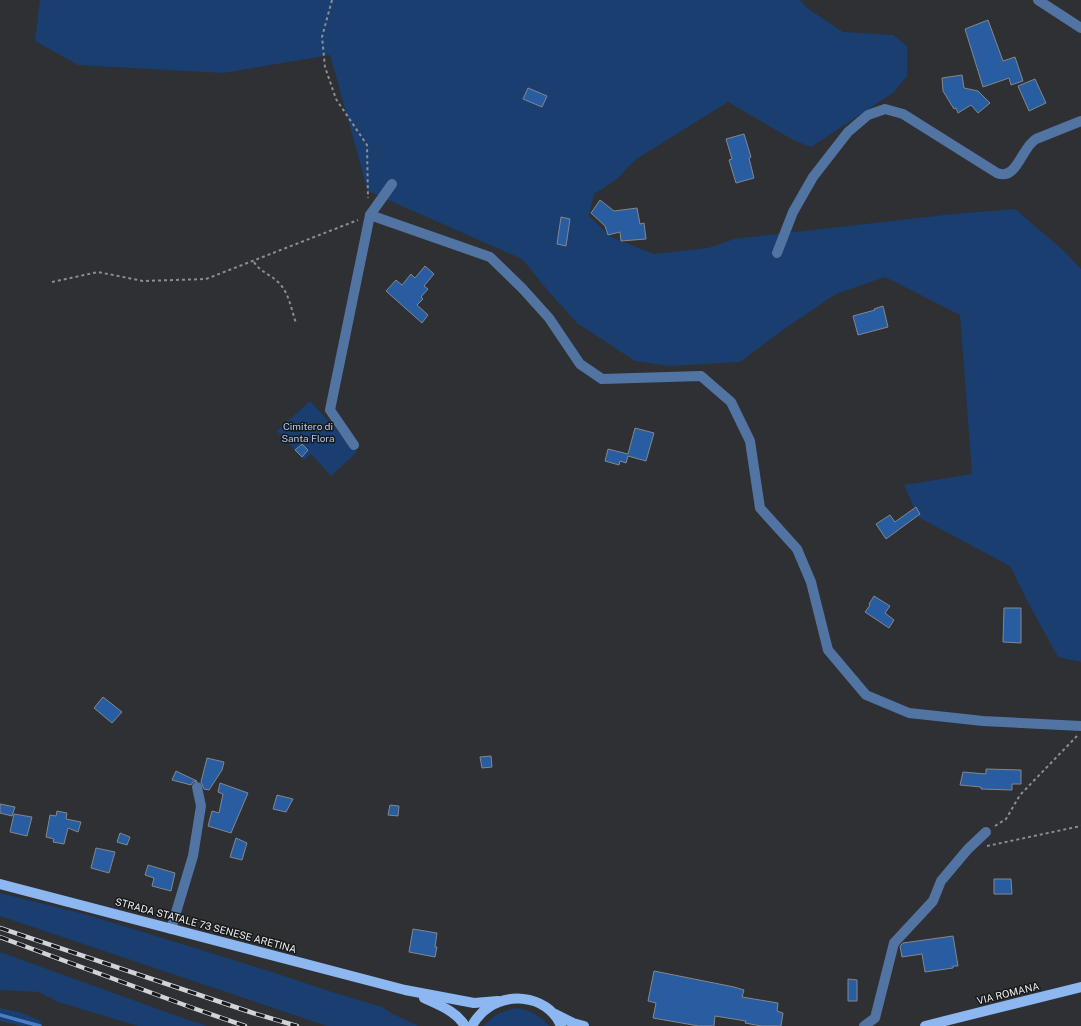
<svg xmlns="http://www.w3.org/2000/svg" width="1081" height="1026" font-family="'Public Sans',sans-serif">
<rect width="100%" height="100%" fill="#2e3034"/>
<g fill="#193e6f">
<polygon points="40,0 800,0 807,8 843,32 893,35 907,46 907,76 894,92 811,147 793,140 728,102 635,160 616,180 594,194 589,216 611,237 654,254 708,248 734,239 953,214 1015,209 1064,251 1081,269 1081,662 1058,657 1030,606 1010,566 918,517 904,485 972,474 960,315 885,277 836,294 784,329 740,362 670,366 635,361 577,323 549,292 522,259 368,191 330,55 223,73 78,65 35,41"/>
<polygon points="310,401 357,452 331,476 311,454 304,460 277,431"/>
<polygon points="0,893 88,915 272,972 332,992 382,1007 391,1013 418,1026 327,1026 0,916"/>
<polygon points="0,952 191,1021 208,1026 138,1026 58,1002 39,992 0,990"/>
<polygon points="0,1008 22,1013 41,1021 40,1026 22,1026 0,1021"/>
<path d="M 518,1008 C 532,1011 540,1016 549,1026 L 484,1026 C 494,1014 504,1010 518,1008 Z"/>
</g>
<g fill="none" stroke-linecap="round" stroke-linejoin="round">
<polyline stroke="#497ec6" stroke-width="3.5" points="0,1015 40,1026"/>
</g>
<g fill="#295da2" stroke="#84878b">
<polygon points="988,20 1003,61 1015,57 1023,81 1011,85 1009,78 983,87 965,29"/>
<polygon points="962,75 964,88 978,91 990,103 978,113 971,105 958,113 956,108 954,109 943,91 942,78"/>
<polygon points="1035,79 1046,103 1029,111 1018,86"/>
<polygon points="528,88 547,96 542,107 523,99"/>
<polygon points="744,134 751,157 749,158 754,178 736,183 729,160 732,159 726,139"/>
<polygon points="600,200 614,211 637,208 640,224 644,223 646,239 621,241 620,232 608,235 605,226 591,213"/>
<polygon points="561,217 570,219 566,246 557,244"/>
<polygon points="425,266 434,274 424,286 428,289 421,297 423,299 417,305 428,315 422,323 386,291 396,280 402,285 411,274 415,278"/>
<polygon points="883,306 888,327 858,335 853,316 875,310 874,309"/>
<polygon points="635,428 654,433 646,461 628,456 626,463 620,461 619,465 605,461 608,449 628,454"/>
<polygon points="302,444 308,450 302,457 295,450"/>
<polygon points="916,507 920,514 886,539 876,524 890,515 895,522"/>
<polygon points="874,596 890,606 885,613 894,620 889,628 865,612 870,605 869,604"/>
<polygon points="1004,608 1021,608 1021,643 1003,642"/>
<polygon points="103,697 122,712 112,723 94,708"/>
<polygon points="491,756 492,767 482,768 480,757"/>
<polygon points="207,758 224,762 222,770 209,790 204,789 201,782"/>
<polygon points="986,769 1021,770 1021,784 1012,784 1012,790 981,789 981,787 960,785 963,772 986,774"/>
<polygon points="176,771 180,773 197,781 193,782 191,785 172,780"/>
<polygon points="220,783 248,793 231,833 208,826 212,811 219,813 223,794 218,792"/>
<polygon points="277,795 293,799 286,812 273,809"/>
<polygon points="0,804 15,807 12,816 0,813"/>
<polygon points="390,805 399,806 398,816 388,815"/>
<polygon points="57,811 67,813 66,819 81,822 78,832 68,828 64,844 53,842 54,839 46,837 50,815 56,816"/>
<polygon points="14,814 32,817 27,836 10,832"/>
<polygon points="120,833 130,837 127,845 117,842"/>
<polygon points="236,838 247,843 242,860 230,857"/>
<polygon points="96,848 115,852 109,873 91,868"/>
<polygon points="148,865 175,873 171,891 152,886 154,878 145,875"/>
<polygon points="994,879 1011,879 1012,894 994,894"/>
<polygon points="413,929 437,933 435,947 437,947 435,957 409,952"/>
<polygon points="953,936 958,966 953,966 953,968 925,972 922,954 902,957 900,946 903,943"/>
<polygon points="654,971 734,987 744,990 742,997 778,1003 777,1011 783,1013 781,1026 761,1026 745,1023 746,1021 715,1016 714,1026 699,1026 653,1018 656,1003 648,1001"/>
<polygon points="848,979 857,980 857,1001 848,1001"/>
</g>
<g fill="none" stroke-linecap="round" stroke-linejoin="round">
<g stroke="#8c8e91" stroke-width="2" stroke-dasharray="3 3" stroke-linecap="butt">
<polyline points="332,0 322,37 325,67 336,99 367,145 368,198"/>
<path d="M 254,262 C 260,272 270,274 278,282 C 289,292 291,309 296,323"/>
<polyline points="52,282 98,272 143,281 206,279 358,220"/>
<polyline points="995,826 1006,819 1020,795 1077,736"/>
<polyline points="987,846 1081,826"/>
</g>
<g stroke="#5274a3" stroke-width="10">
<polyline points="1038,0 1081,28"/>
<polyline points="370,215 490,257 522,288 549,318 580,364 602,379 701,376 731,402 750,441 760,508 797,549 811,582 828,650 866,695 909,713 983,721 1081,726"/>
<path d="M 777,253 L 793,212 L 813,177 L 848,132 L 868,115 L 885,109 L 903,114 L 997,173 C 1017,181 1021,148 1036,139 L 1081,121"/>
<polyline points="354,445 330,410 370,215 392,184"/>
<polyline points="171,929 193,856 201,806 197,787"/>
<polyline points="864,1026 875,1018 894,943 933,901 941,881 968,849 986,832"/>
</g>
<g stroke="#8db7f0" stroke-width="10">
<polyline points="0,884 405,990 474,1003 498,1001"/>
<path d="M 424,998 C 439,1005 456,1011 465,1026"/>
<polyline points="555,1014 573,1023 584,1026"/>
<path d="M 472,1026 C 474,1022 476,1019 479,1016 C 500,990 548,993 561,1026"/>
<polyline points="925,1026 1081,987"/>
</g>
<defs>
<g id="rail">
<polyline points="0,928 253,1013 297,1026"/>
<polyline points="0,937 190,1007 245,1026"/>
</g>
</defs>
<use href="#rail" stroke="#d1d3d6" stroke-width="4.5"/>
<use href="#rail" stroke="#17181a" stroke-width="3" stroke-dasharray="9" stroke-linecap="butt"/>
</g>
<g text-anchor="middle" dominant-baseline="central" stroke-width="3" stroke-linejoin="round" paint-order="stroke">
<g font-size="10" fill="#adc9ef" stroke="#17181a">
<text x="308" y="426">Cimitero di<tspan x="308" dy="12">Santa Flora</tspan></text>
</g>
<g font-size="10" fill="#eff1f3" stroke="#17181a">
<text transform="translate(206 925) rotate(15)">STRADA STATALE 73 SENESE ARETINA</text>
<text transform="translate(1008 993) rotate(-14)">VIA ROMANA</text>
</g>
</g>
</svg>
